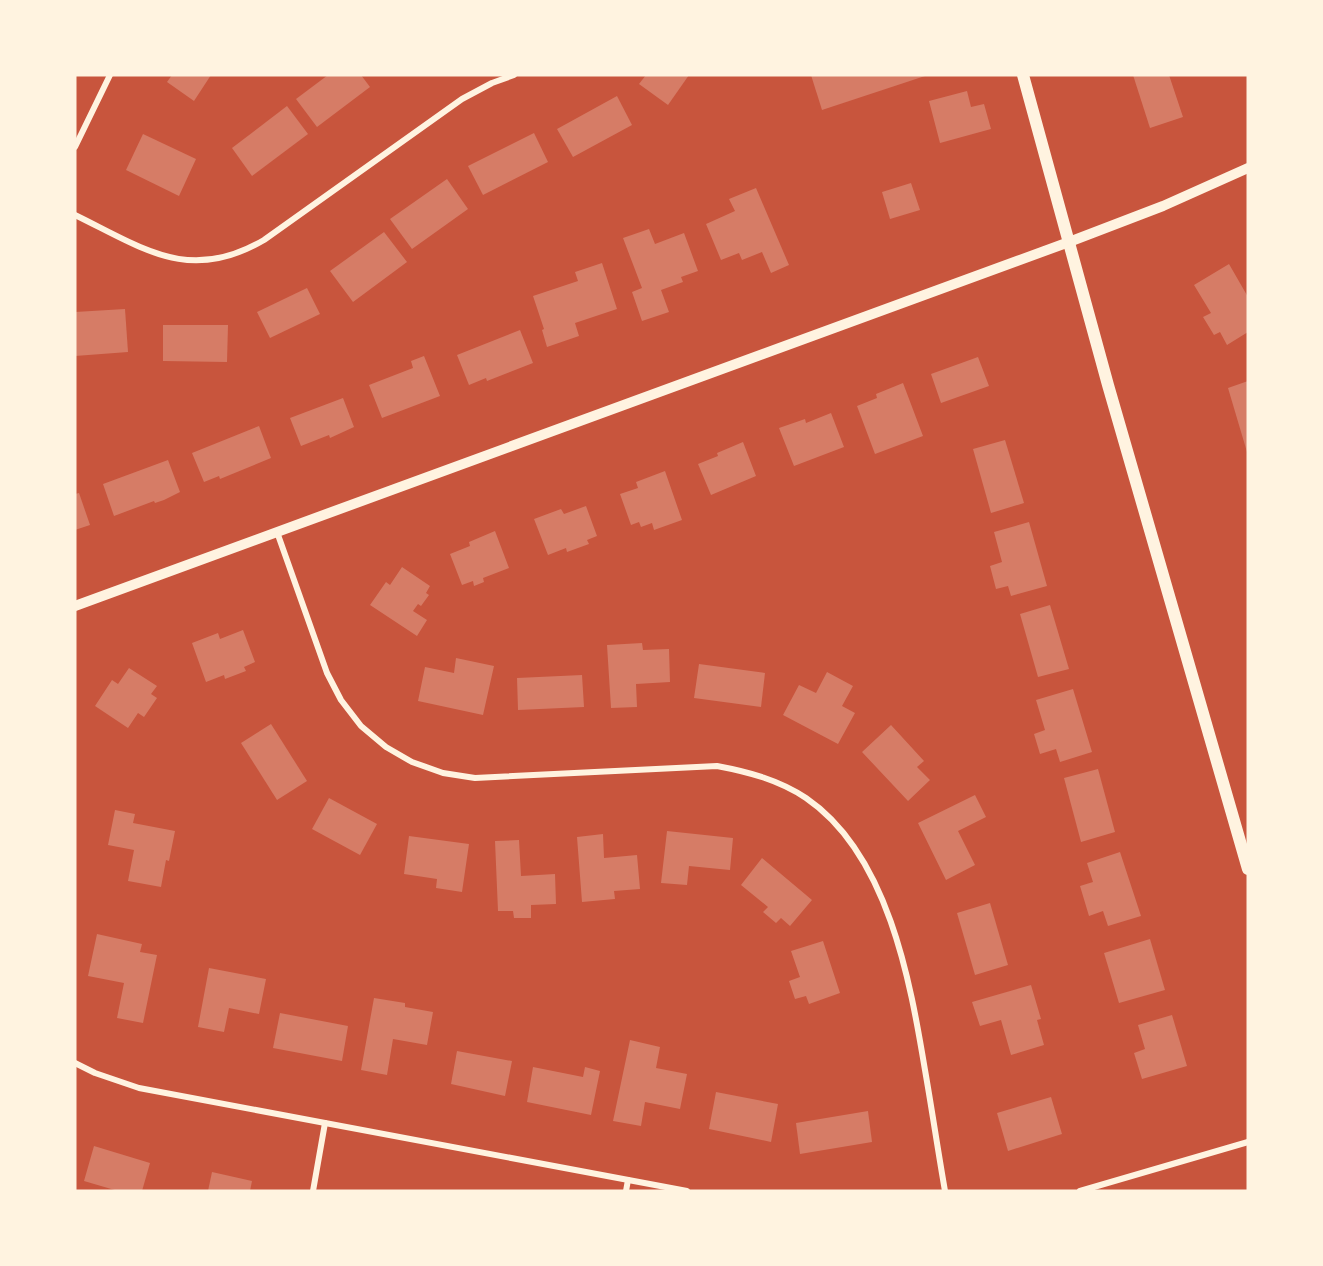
<svg xmlns="http://www.w3.org/2000/svg" width="1323" height="1266" font-family="Arial,sans-serif">
<rect width="100%" height="100%" fill="#c8553d"/>
<g fill="#d67c66">
<polygon points="172,75 211,75 194,101 167,82"/>
<polygon points="328,75 361,75 370,87 317,127 296,99"/>
<polygon points="646,75 689,75 668,105 639,84"/>
<polygon points="811,75 928,75 822,110"/>
<polygon points="1133,75 1169,75 1183,117 1150,128"/>
<polygon points="967,91 971,107 984,104 991,129 940,143 929,101"/>
<polygon points="617,96 632,125 573,157 557,129"/>
<polygon points="287,106 308,134 252,176 232,148"/>
<polygon points="534,133 548,162 483,195 468,166"/>
<polygon points="143,134 196,159 179,196 126,170"/>
<polygon points="447,179 468,209 412,249 390,219"/>
<polygon points="911,183 920,210 890,219 882,192"/>
<polygon points="756,188 789,265 771,273 762,252 742,260 739,253 721,260 706,224 735,211 729,199"/>
<polygon points="649,229 655,244 684,233 698,271 681,277 683,282 661,290 669,312 642,321 632,292 642,288 623,238"/>
<polygon points="384,232 407,262 353,302 330,271"/>
<polygon points="602,263 617,309 575,323 579,336 547,347 542,330 544,329 533,296 578,281 575,272"/>
<polygon points="1229,264 1248,297 1248,332 1227,345 1220,332 1214,335 1203,317 1211,313 1194,285"/>
<polygon points="307,288 320,314 270,338 257,312"/>
<polygon points="125,309 128,352 75,356 75,312"/>
<polygon points="163,325 228,325 227,362 163,361"/>
<polygon points="520,330 533,363 487,381 486,378 469,385 457,355"/>
<polygon points="424,356 440,396 382,418 369,385 413,368 411,361"/>
<polygon points="978,357 989,386 941,403 931,374"/>
<polygon points="1248,381 1248,452 1247,452 1228,388"/>
<polygon points="903,383 923,436 875,454 857,406 877,398 876,394"/>
<polygon points="343,398 354,427 330,438 329,435 301,446 290,418"/>
<polygon points="831,413 844,447 794,466 779,428 805,419 806,423"/>
<polygon points="259,426 271,458 220,479 219,476 204,482 192,453"/>
<polygon points="1005,440 1024,503 991,513 973,449"/>
<polygon points="743,442 756,476 711,495 698,464 718,456 717,453"/>
<polygon points="168,460 180,492 164,500 155,503 154,501 114,516 103,484"/>
<polygon points="665,471 682,520 654,530 652,523 641,527 639,522 631,525 620,494 638,488 636,482"/>
<polygon points="79,493 90,525 75,530 75,494"/>
<polygon points="586,506 597,536 587,540 589,544 567,552 566,548 548,555 534,519 561,509 564,514"/>
<polygon points="1029,522 1047,586 1011,596 1008,586 996,589 990,566 1002,562 994,532"/>
<polygon points="495,531 509,568 483,578 484,582 474,586 473,581 462,585 450,554 470,546 469,542"/>
<polygon points="402,567 430,586 426,593 429,595 421,606 418,604 413,611 427,620 417,636 370,605 386,582 390,585"/>
<polygon points="1050,605 1069,669 1038,677 1020,614"/>
<polygon points="243,630 255,662 244,667 246,671 225,679 224,675 206,682 192,643 218,633 220,639"/>
<polygon points="642,643 643,650 669,649 670,682 636,684 637,707 611,708 607,645"/>
<polygon points="456,658 494,666 483,715 418,701 425,667 454,673"/>
<polygon points="699,664 765,673 761,707 694,698"/>
<polygon points="129,668 157,686 151,694 157,698 144,717 138,713 128,728 95,706 112,680 118,684"/>
<polygon points="827,672 853,686 842,706 855,713 838,744 783,715 799,685 816,693"/>
<polygon points="582,675 584,707 518,710 517,678"/>
<polygon points="1073,689 1092,752 1060,762 1056,749 1040,754 1034,734 1045,730 1036,700"/>
<polygon points="271,724 307,781 277,800 241,743"/>
<polygon points="891,725 924,761 917,767 930,780 908,801 862,752"/>
<polygon points="1098,769 1115,832 1081,842 1064,778"/>
<polygon points="975,795 986,817 958,831 975,865 946,880 918,823"/>
<polygon points="329,798 377,824 360,855 312,829"/>
<polygon points="115,810 135,814 133,823 175,831 169,861 166,860 161,887 128,881 134,850 108,845"/>
<polygon points="667,831 733,838 730,870 689,866 687,885 661,883"/>
<polygon points="603,834 604,858 637,855 640,889 614,891 615,899 582,902 577,837"/>
<polygon points="409,836 469,844 462,892 436,888 437,879 404,874"/>
<polygon points="519,840 521,876 555,874 556,904 531,905 531,918 514,918 513,911 498,911 495,841"/>
<polygon points="1120,852 1141,916 1108,926 1103,911 1089,916 1080,886 1093,882 1087,863"/>
<polygon points="762,858 812,900 790,926 781,918 776,923 763,912 768,907 741,885"/>
<polygon points="990,903 1008,965 975,975 957,913"/>
<polygon points="97,934 142,944 140,952 157,955 143,1023 117,1018 124,983 88,976"/>
<polygon points="1150,939 1165,990 1119,1003 1104,953"/>
<polygon points="823,941 840,993 809,1004 806,996 795,999 789,981 800,977 791,951"/>
<polygon points="209,968 266,979 259,1014 229,1008 224,1032 198,1027"/>
<polygon points="1031,985 1041,1019 1037,1020 1044,1045 1011,1055 1001,1020 980,1026 972,1002"/>
<polygon points="374,998 405,1003 405,1007 433,1012 427,1045 393,1039 387,1075 361,1070"/>
<polygon points="280,1013 348,1026 342,1061 273,1048"/>
<polygon points="1172,1015 1187,1066 1142,1079 1134,1053 1145,1049 1138,1025"/>
<polygon points="630,1040 660,1047 656,1068 687,1074 680,1109 645,1102 641,1126 613,1121"/>
<polygon points="457,1051 512,1061 505,1096 451,1084"/>
<polygon points="533,1067 583,1077 585,1067 600,1071 591,1115 527,1102"/>
<polygon points="716,1092 778,1104 771,1142 709,1129"/>
<polygon points="1051,1097 1062,1134 1008,1151 997,1113"/>
<polygon points="868,1111 872,1142 800,1154 796,1123"/>
<polygon points="94,1146 150,1163 142,1191 118,1191 84,1181"/>
<polygon points="212,1172 252,1181 250,1191 208,1191"/>
</g>
<g fill="none" stroke-linecap="round" stroke-linejoin="round">
<g stroke="#fff3e0" stroke-width="6">
<polyline points="75,147 110,75"/>
<path d="M 75,215 C 143,248 189,284 264,240 L 462,99 L 492,83 L 514,75"/>
<path d="M 277,532 L 327,673 L 341,700 L 361,726 L 386,747 L 412,762 L 443,773 L 475,778 L 717,766 C 749,772 779,780 806,798 C 888,854 910,980 925,1070 C 932,1110 938,1151 945,1191"/>
<polyline points="75,1063 95,1073 139,1088 687,1191"/>
<polyline points="313,1191 325,1123"/>
<polyline points="626,1191 628,1180"/>
<polyline points="1080,1191 1248,1142"/>
</g>
<polyline stroke="#fff3e0" stroke-width="10" points="75,606 1069,242 1163,206 1248,168"/>
<polyline stroke="#fff3e0" stroke-width="12" points="1023,75 1108,385 1248,869"/>
</g>
<rect width="1323" height="1266" fill="none" stroke="#fff3e0" stroke-width="153"/>
</svg>
